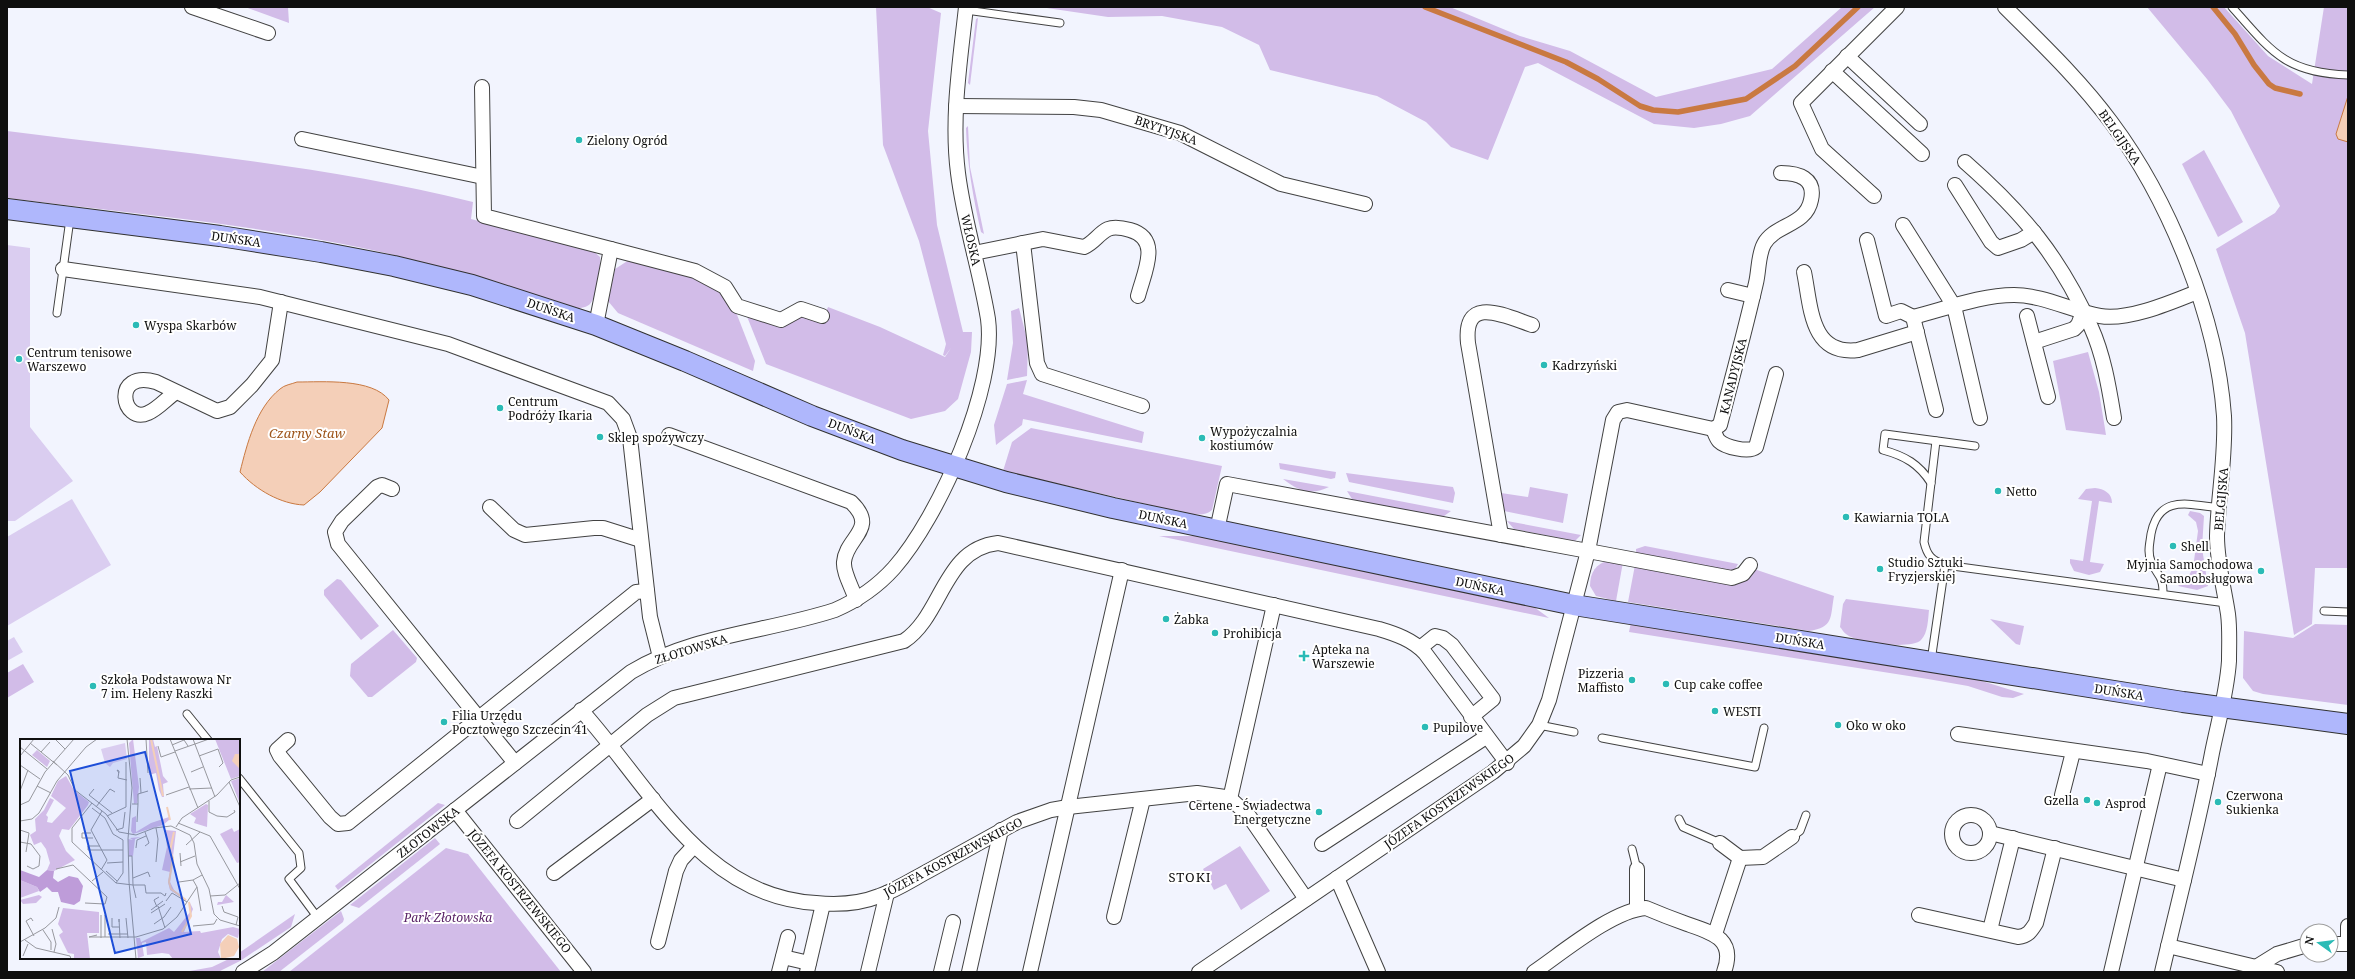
<svg xmlns="http://www.w3.org/2000/svg" width="2355" height="979" font-family="'Noto Serif',serif">
<rect width="100%" height="100%" fill="#f2f4fe"/>
<g fill="#d2bce8">
<polygon points="245,7 288,7 289,23"/>
<polygon points="876,7 927,7 941,13 928,131 937,225 963,332 972,332 971,352 958,399 945,411 911,419 766,364 746,314 802,316 822,322 828,307 880,327 945,357 951,348 945,356 943,355 946,344 919,241 883,145"/>
<polygon points="1040,7 1450,7 1520,36 1570,51 1656,97 1772,69 1842,7 1875,7 1750,116 1721,124 1694,128 1654,124 1538,63 1525,67 1488,160 1451,147 1426,122 1377,96 1270,70 1259,45 1222,27 1162,16 1108,17"/>
<polygon points="2147,7 2224,7 2268,56 2312,84 2324,7 2348,7 2348,568 2315,568 2312,624 2294,635 2245,333 2216,249 2275,213 2280,206 2231,111 2207,79"/>
<polygon points="978,18 970,85 968,83 976,19"/>
<path d="M 968,126 L 970,167 L 984,234 L 981,232 C 973,197 967,163 966,128 Z"/>
<path d="M 7,131 C 163,151 321,164 473,202 L 471,219 L 592,250 L 600,257 C 601,267 597,293 592,301 C 589,307 583,308 578,308 C 509,288 442,265 372,250 C 252,224 128,213 7,198 Z"/>
<polygon points="2204,150 2243,222 2218,237 2182,164"/>
<polygon points="629,260 693,277 721,291 734,307 755,361 753,371 618,313 608,301 615,269"/>
<polygon points="1019,308 1028,343 1027,376 1007,380 1013,343 1011,311"/>
<polygon points="2088,352 2099,392 2106,435 2066,430 2053,361"/>
<polygon points="1027,380 1023,394 1144,432 1142,443 1023,419 1022,425 996,445 994,425 1007,384"/>
<path d="M 1031,428 L 1222,466 L 1212,510 C 1204,517 1195,514 1185,513 L 1003,471 L 1012,442 Z"/>
<polygon points="1279,463 1336,472 1335,478 1331,479 1280,469"/>
<polygon points="1346,473 1453,487 1455,493 1453,503 1349,482"/>
<path d="M 1283,479 L 1329,487 C 1310,496 1299,491 1283,479 Z"/>
<polygon points="1530,487 1568,494 1563,523 1504,511 1501,493 1528,497"/>
<path d="M 2095,488 C 2104,489 2112,493 2112,503 L 2099,501 L 2090,562 L 2104,564 L 2100,572 L 2089,575 L 2074,571 L 2070,563 L 2070,559 L 2083,561 L 2092,501 L 2078,499 L 2086,489 Z"/>
<polygon points="1347,491 1451,511 1444,516 1438,516 1358,501 1352,499"/>
<polygon points="2190,511 2200,513 2204,516 2202,548 2208,586 2197,590 2178,586 2188,577 2193,568 2198,531 2196,522 2188,515"/>
<polygon points="1507,521 1581,535 1575,541 1514,529"/>
<polygon points="1159,536 1204,536 1534,607 1549,618"/>
<polygon points="1645,546 1738,564 1734,571 1729,571 1636,554 1636,549"/>
<path d="M 1609,560 L 1623,562 L 1616,601 L 1596,596 L 1590,586 C 1590,572 1596,564 1609,560 Z"/>
<path d="M 1635,565 L 1725,581 L 1754,569 L 1834,596 C 1830,618 1834,627 1809,631 L 1628,602 Z"/>
<polygon points="337,579 341,580 379,626 361,640 324,595 324,590"/>
<path d="M 1846,599 L 1929,610 C 1928,619 1928,633 1921,640 C 1912,650 1856,643 1846,634 C 1844,633 1842,629 1840,627 L 1843,604 Z"/>
<polygon points="1990,619 2024,626 2020,645 2016,644"/>
<polygon points="1631,622 1969,677 2024,694 2013,698 2002,697 1968,686 1928,679 1629,632"/>
<polygon points="2315,624 2348,625 2348,705 2263,694 2253,691 2243,678 2244,631 2293,638"/>
<polygon points="393,630 417,658 416,662 372,697 368,697 350,676 351,664"/>
<polygon points="23,664 34,682 7,698 7,673"/>
<polygon points="438,803 445,805 338,890 335,886"/>
<polygon points="435,838 440,844 359,908 350,905"/>
<polygon points="1240,846 1270,891 1241,910 1226,884 1214,890 1203,869"/>
<polygon points="446,848 468,854 561,972 289,972"/>
<polygon points="341,911 344,919 343,922 279,972 262,972"/>
<polygon points="295,914 291,927 240,961 218,972 184,972 212,967 231,958 239,958 239,953"/>
</g>
<g fill="#dacdf0">
<polygon points="7,245 30,248 30,427 73,481 15,521 7,521"/>
<polygon points="72,499 111,565 7,626 7,537"/>
<polygon points="14,637 23,652 7,661 7,641"/>
</g>
<g fill="#f4cfb8" stroke="#c97941">
<polygon points="2348,96 2348,142 2338,139 2336,134"/>
<path d="M 297,382 C 323,382 372,378 389,400 L 382,428 L 320,492 L 304,505 C 281,504 256,490 240,472 C 247,444 256,408 280,389 C 284,385 292,384 297,382 Z"/>
</g>
<g fill="none" stroke-linecap="round" stroke-linejoin="round">
<g stroke="#c97941" stroke-width="5.5">
<polyline points="1425,7 1566,62 1598,79 1640,106 1653,110 1678,112 1746,99 1795,66 1858,7"/>
<polyline points="2213,7 2235,34 2254,65 2269,84 2275,88 2300,94"/>
</g>
<defs>
<g id="lane">
<path d="M 2232,7 C 2271,51 2285,73 2348,75"/>
<polyline points="966,10 1060,23"/>
<polyline points="57,313 70,219"/>
<path d="M 1936,441 L 1924,542 C 1927,555 1931,560 1945,565 L 2226,603"/>
<path d="M 1931,483 C 1919,464 1905,456 1883,450 L 1885,434 L 1975,446"/>
<path d="M 2163,594 C 2163,573 2157,577 2151,561 C 2147,552 2150,543 2151,534 C 2159,493 2190,505 2220,508"/>
<polyline points="2324,611 2348,612"/>
<polyline points="1931,661 1945,565"/>
<polyline points="187,714 208,740"/>
<polyline points="1539,725 1574,732"/>
<polyline points="1602,738 1755,767 1764,728"/>
<polyline points="239,778 299,853 301,868 289,879 318,918"/>
<polyline points="1679,819 1683,827 1720,843"/>
<polyline points="1792,837 1800,831 1806,815"/>
<polyline points="1632,849 1637,869"/>
</g>
<g id="street">
<polyline points="192,7 268,33"/>
<path d="M 2005,7 C 2042,44 2080,80 2111,122 C 2170,201 2217,318 2224,416 C 2226,457 2218,496 2217,536 C 2217,562 2224,588 2228,614 C 2230,629 2229,645 2229,661 C 2227,692 2218,723 2212,753 C 2198,827 2179,899 2162,972"/>
<polyline points="1847,56 1920,124"/>
<polyline points="1832,71 1922,154"/>
<polyline points="482,87 484,216 611,249 596,325"/>
<polyline points="956,106 1074,107 1101,110 1180,133 1281,184 1365,204"/>
<polyline points="302,139 483,177"/>
<path d="M 1965,162 C 2022,212 2060,257 2091,327 C 2104,356 2109,388 2114,418"/>
<polyline points="1955,185 1991,242 1998,248 2021,240 2034,232"/>
<polyline points="1874,196 1822,149 1801,103 1897,7"/>
<polyline points="1903,225 1954,306 1980,418"/>
<polyline points="1867,240 1886,316 1901,311 1913,317 1936,410"/>
<polyline points="1023,243 1037,363 1042,374 1142,406"/>
<polyline points="611,249 695,271 725,287 737,306 781,320 801,309 822,316"/>
<path d="M 974,253 L 1043,239 L 1084,247 C 1094,243 1099,233 1108,229 C 1115,226 1123,228 1130,230 C 1162,239 1144,272 1138,296"/>
<polyline points="63,269 260,297 448,344 608,403 623,419 630,438 650,617 660,657"/>
<path d="M 1804,272 C 1811,306 1810,356 1858,350 L 1917,332"/>
<polyline points="1728,290 1753,296"/>
<polyline points="2027,316 2048,397"/>
<path d="M 1913,317 C 1945,309 1981,295 2014,295 C 2043,295 2072,311 2100,316 C 2128,321 2172,302 2197,292"/>
<polyline points="2034,342 2074,329 2078,325 2083,312"/>
<path d="M 176,392 C 167,398 158,409 148,413 C 122,425 111,369 156,382 L 217,411 L 230,407 L 252,385 L 272,360 L 281,302"/>
<path d="M 1713,429 C 1715,433 1716,438 1719,441 C 1725,447 1749,453 1756,447 L 1776,374"/>
<path d="M 669,435 L 851,502 C 879,529 846,537 844,562 C 843,573 853,589 856,600"/>
<polyline points="392,489 382,485 377,487 342,521 335,532 338,544 515,763"/>
<polyline points="490,507 514,530 525,535 594,528 603,528 641,540"/>
<path d="M 1217,530 L 1227,484 L 1588,551 L 1613,420 L 1618,412 L 1627,410 L 1713,429 L 1720,425 C 1732,378 1745,331 1756,283 C 1759,271 1758,255 1764,244 C 1775,224 1806,226 1811,200 C 1816,178 1798,173 1781,173"/>
<path d="M 1501,535 L 1468,343 C 1463,294 1505,316 1532,325"/>
<polyline points="1420,648 1435,636 1443,638 1452,645 1493,699 1471,717"/>
<path d="M 581,710 C 649,785 702,897 816,903 C 837,905 859,904 879,896 C 897,890 913,879 930,870 C 959,854 988,838 1017,822 L 1051,810 L 1068,807 L 1197,793 L 1225,797 L 1234,802 L 1249,816 L 1306,899"/>
<polyline points="1958,734 2147,761 2208,774"/>
<polyline points="288,740 277,750 280,756 330,817 338,824 348,823 636,592 647,591"/>
<polyline points="2062,795 2073,752"/>
<polyline points="1230,799 1274,605"/>
<polyline points="455,810 584,972"/>
<circle cx="1971" cy="834" r="19"/>
<path d="M 517,821 L 647,715 L 674,698 L 904,641 C 943,615 943,549 998,543 L 1379,629 C 1396,634 1413,640 1425,653 L 1507,763"/>
<polyline points="1990,833 2184,880"/>
<polyline points="1720,843 1740,858 1763,857 1792,837"/>
<polyline points="1322,844 1486,737"/>
<polyline points="1637,869 1637,909"/>
<polyline points="554,873 653,799"/>
<polyline points="1337,878 1378,972"/>
<path d="M 1919,915 L 2018,937 C 2028,936 2031,931 2036,923 L 2055,848"/>
<polyline points="1114,917 1143,799"/>
<polyline points="2348,926 2348,940"/>
<polyline points="1990,930 2013,838"/>
<polyline points="1715,934 1740,858"/>
<polyline points="658,942 676,871 681,860 694,846"/>
<polyline points="2331,944 2348,944"/>
<polyline points="2168,946 2277,972"/>
<polyline points="783,957 809,963"/>
<polyline points="2256,967 2277,954 2307,945"/>
<path d="M 243,972 L 273,953 L 631,672 C 692,635 768,632 835,610 C 858,600 877,587 894,568 C 939,517 997,387 988,319 C 980,270 964,222 958,173 C 951,118 960,62 966,7"/>
<polyline points="779,972 788,937"/>
<polyline points="807,972 823,904"/>
<polyline points="868,972 887,893"/>
<polyline points="941,972 953,922"/>
<polyline points="969,972 1001,830"/>
<polyline points="1030,972 1122,570"/>
<polyline points="1199,972 1493,772 1524,746 1539,725 1549,700 1588,551 1732,578 1743,574 1750,565"/>
<path d="M 1534,972 C 1562,953 1613,910 1646,908 C 1660,914 1673,919 1687,924 C 1713,933 1736,939 1724,972"/>
<polyline points="2111,972 2160,764"/>
</g>
<polyline id="secondary" points="7,209 220,236 321,252 394,266 472,285 596,325 685,361 812,416 902,450 1006,482 1113,508 1574,605 2183,702 2348,724"/>
</defs>
<use href="#lane" stroke="#424242" stroke-width="9"/>
<use href="#street" stroke="#424242" stroke-width="16"/>
<use href="#secondary" stroke="#313131" stroke-width="22"/>
<use href="#lane" stroke="#fff" stroke-width="7"/>
<use href="#street" stroke="#fff" stroke-width="14"/>
<use href="#secondary" stroke="#afb7fc" stroke-width="20"/>
</g>
<g fill="#2bbbb6" stroke="#fff" stroke-width="1.5">
<circle cx="579" cy="140" r="4"/>
<circle cx="136" cy="325" r="4"/>
<circle cx="19" cy="359" r="4"/>
<circle cx="1544" cy="365" r="4"/>
<circle cx="500" cy="408" r="4"/>
<circle cx="600" cy="437" r="4"/>
<circle cx="1202" cy="438" r="4"/>
<circle cx="1998" cy="491" r="4"/>
<circle cx="1846" cy="517" r="4"/>
<circle cx="2173" cy="546" r="4"/>
<circle cx="1880" cy="569" r="4"/>
<circle cx="2261" cy="571" r="4"/>
<circle cx="1166" cy="619" r="4"/>
<circle cx="1215" cy="633" r="4"/>
<path d="M1302 650h4v4h4v4h-4v4h-4v-4h-4v-4h4z"/>
<circle cx="1632" cy="680" r="4"/>
<circle cx="1666" cy="684" r="4"/>
<circle cx="93" cy="686" r="4"/>
<circle cx="1715" cy="711" r="4"/>
<circle cx="444" cy="722" r="4"/>
<circle cx="1838" cy="725" r="4"/>
<circle cx="1425" cy="727" r="4"/>
<circle cx="2087" cy="800" r="4"/>
<circle cx="2218" cy="802" r="4"/>
<circle cx="2097" cy="803" r="4"/>
<circle cx="1319" cy="812" r="4"/>
</g>
<g text-anchor="middle" dominant-baseline="central" stroke-width="4" stroke-linejoin="round" paint-order="stroke">
<g font-size="12" fill="#0f0f0f" stroke="#fff">
<text transform="translate(1166 130) rotate(19)">BRYTYJSKA</text>
<text transform="translate(2120 137) rotate(55)">BELGIJSKA</text>
<text transform="translate(236 239) rotate(8)">DUŃSKA</text>
<text transform="translate(971 240) rotate(77)">WŁOSKA</text>
<text transform="translate(551 310) rotate(19)">DUŃSKA</text>
<text transform="translate(1733 376) rotate(-76)">KANADYJSKA</text>
<text transform="translate(852 431) rotate(21)">DUŃSKA</text>
<text transform="translate(2221 499) rotate(-85)">BELGIJSKA</text>
<text transform="translate(1163 519) rotate(12)">DUŃSKA</text>
<text transform="translate(1480 586) rotate(12)">DUŃSKA</text>
<text transform="translate(1800 641) rotate(9)">DUŃSKA</text>
<text transform="translate(691 649) rotate(-17)">ZŁOTOWSKA</text>
<text transform="translate(2119 692) rotate(9)">DUŃSKA</text>
<text transform="translate(1449 801) rotate(-35)">JÓZEFA KOSTRZEWSKIEGO</text>
<text transform="translate(428 832) rotate(-38)">ZŁOTOWSKA</text>
<text transform="translate(953 857) rotate(-28)">JÓZEFA KOSTRZEWSKIEGO</text>
<text transform="translate(520 891) rotate(51)">JÓZEFA KOSTRZEWSKIEGO</text>
</g>
<g font-size="12" fill="#0f0f0f" stroke="#fff" text-anchor="start">
<text x="587" y="140">Zielony Ogród</text>
<text x="144" y="325">Wyspa Skarbów</text>
<text x="27" y="352">Centrum tenisowe<tspan x="27" dy="14">Warszewo</tspan></text>
<text x="1552" y="365">Kadrzyński</text>
<text x="508" y="401">Centrum<tspan x="508" dy="14">Podróży Ikaria</tspan></text>
<text x="1210" y="431">Wypożyczalnia<tspan x="1210" dy="14">kostiumów</tspan></text>
<text x="608" y="437">Sklep spożywczy</text>
<text x="2006" y="491">Netto</text>
<text x="1854" y="517">Kawiarnia TOLA</text>
<text x="2181" y="546">Shell</text>
<text x="1888" y="562">Studio Sztuki<tspan x="1888" dy="14">Fryzjerskiej</tspan></text>
<text x="2253" y="564" text-anchor="end">Myjnia Samochodowa<tspan x="2253" dy="14">Samoobsługowa</tspan></text>
<text x="1174" y="619">Żabka</text>
<text x="1223" y="633">Prohibicja</text>
<text x="1312" y="649">Apteka na<tspan x="1312" dy="14">Warszewie</tspan></text>
<text x="1624" y="673" text-anchor="end">Pizzeria<tspan x="1624" dy="14">Maffisto</tspan></text>
<text x="101" y="679">Szkoła Podstawowa Nr<tspan x="101" dy="14">7 im. Heleny Raszki</tspan></text>
<text x="1674" y="684">Cup cake coffee</text>
<text x="1723" y="711">WESTI</text>
<text x="452" y="715">Filia Urzędu<tspan x="452" dy="14">Pocztowego Szczecin 41</tspan></text>
<text x="1846" y="725">Oko w oko</text>
<text x="1433" y="727">Pupilove</text>
<text x="2226" y="795">Czerwona<tspan x="2226" dy="14">Sukienka</tspan></text>
<text x="2079" y="800" text-anchor="end">Gzella</text>
<text x="2105" y="803">Asprod</text>
<text x="1311" y="805" text-anchor="end">Certene - Świadectwa<tspan x="1311" dy="14">Energetyczne</tspan></text>
</g>
<g font-size="12" font-style="italic" fill="#582165" stroke="#fff">
<text x="448" y="917">Park Złotowska</text>
</g>
<g font-size="13" font-style="italic" fill="#9e561c" stroke="#fff">
<text x="307" y="433">Czarny Staw</text>
</g>
<g font-size="13" letter-spacing="1" fill="#0f0f0f" stroke="#fff">
<text x="1190" y="877">STOKI</text>
</g>
</g>
<g transform="translate(20 739)">
<rect width="220" height="220" fill="#f2f4fe"/>
<path d="M 113,0 L 119,48 L 117,64 L 114,65 L 109,4 ZM 129,0 L 133,0 L 135,8 L 137,7 L 143,37 L 148,43 L 143,45 L 144,58 L 142,58 L 139,51 L 136,34 L 129,36 ZM 195,0 L 220,0 L 220,37 L 211,40 ZM 17,11 L 30,22 L 27,28 L 12,16 ZM 46,37 L 54,51 L 69,63 L 68,66 L 49,91 L 42,90 L 39,97 L 46,112 L 55,121 L 34,132 L 27,131 L 30,124 L 26,110 L 21,103 L 14,106 L 10,96 L 16,92 L 15,80 L 24,71 L 30,59 L 34,61 L 26,76 L 28,78 L 27,83 L 32,84 L 46,69 L 31,57 L 38,42 ZM 220,39 L 220,65 L 211,42 ZM 186,65 L 188,66 L 187,88 L 174,84 L 176,79 L 170,75 ZM 116,77 L 116,93 L 131,84 L 149,78 L 149,81 L 143,86 L 113,95 L 111,92 L 112,79 ZM 212,89 L 214,93 L 220,90 L 220,123 L 217,124 L 200,95 ZM 145,91 L 156,92 L 150,143 L 154,151 L 167,162 L 150,151 L 148,143 L 150,133 L 142,131 L 147,108 ZM 121,98 L 115,100 L 113,117 L 109,117 L 108,100 L 113,101 L 110,99 ZM 0,141 L 17,148 L 19,152 L 0,159 ZM 19,156 L 22,158 L 16,164 L 3,165 L 0,161 ZM 206,156 L 214,163 L 197,166 L 198,163 L 202,163 ZM 169,162 L 173,170 L 164,193 L 180,192 L 181,194 L 213,188 L 220,190 L 218,199 L 208,195 L 202,200 L 198,213 L 201,220 L 153,220 L 149,215 L 142,214 L 127,216 L 126,203 L 122,204 L 124,217 L 118,219 L 116,199 L 120,199 L 121,203 L 149,189 L 154,193 L 171,172 ZM 43,169 L 79,173 L 79,194 L 67,194 L 70,220 L 54,220 L 54,215 L 48,214 L 39,196 L 43,193 L 38,185 Z" fill="#d2bce8"/>
<path d="M 0,131 L 19,138 L 27,131 L 34,132 L 33,139 L 38,143 L 49,137 L 58,139 L 63,147 L 60,162 L 54,166 L 41,163 L 38,153 L 32,153 L 27,148 L 20,153 L 17,148 L 0,141 Z" fill="#be9cd9"/>
<path d="M 105,4 L 107,20 L 93,24 L 90,28 L 85,24 L 81,10 Z" fill="#dacdf0"/>
<path d="M 215,15 L 220,15 L 220,30 L 212,22 ZM 208,196 L 217,200 L 219,208 L 214,217 L 201,220 L 200,205 Z" fill="#f4cfb8"/>
<path fill="none" stroke="#f4cfb8" stroke-width="2" d="M 131,0 L 143,57M 147,68 L 150,81M 154,93 L 150,112 L 153,119 L 149,143 L 151,150 L 166,161M 162,193 L 171,177 L 169,163"/>
<path fill="none" stroke="#97989e" stroke-width="1" d="M 35,0 L 45,10M 107,0 L 112,49 L 108,100 L 109,143 L 116,220M 126,0 L 128,34M 150,0 L 178,69M 173,0 L 195,58M 10,4 L 37,26M 175,5 L 189,0M 152,6 L 164,1 L 168,7M 138,7 L 141,18 L 155,13M 0,8 L 27,30M 155,12 L 175,5M 21,13 L 30,3M 0,17 L 14,0M 179,17 L 198,10 L 203,24 L 199,28M 33,22 L 48,36 L 55,51 L 86,75 L 99,93 L 116,96 L 134,89 L 151,87 L 170,96 L 174,104 L 177,125 L 189,150 L 194,175 L 200,181 L 220,187M 0,26 L 20,40M 171,33 L 183,28M 99,34 L 97,31 L 99,32 L 98,39 L 107,41M 120,39 L 121,54M 209,43 L 220,68M 17,47 L 31,54M 74,50 L 69,56 L 92,74M 169,50 L 192,49M 0,52 L 8,31M 146,56 L 169,48M 189,62 L 189,73 L 197,77 L 207,78 L 215,73 L 214,71M 72,64 L 52,89 L 52,103 L 96,144 L 113,146 L 116,159M 112,65 L 118,65 L 118,55 L 128,52M 0,66 L 9,62 L 25,33 L 54,0M 76,68 L 90,50 L 95,53M 72,69 L 85,79 L 93,95 L 103,101 L 103,134 L 96,144M 87,77 L 106,68 L 106,23M 0,82 L 12,80 L 19,74 L 37,42 L 66,8 L 77,0M 117,83 L 118,65M 158,84 L 190,97 L 220,150M 156,88 L 162,79 L 197,56 L 211,41 L 220,38M 136,89 L 138,100 L 136,123M 0,91 L 9,94 L 6,113M 96,91 L 103,89 L 105,73M 71,94 L 62,94 L 62,99 L 73,99M 0,103 L 11,105 L 20,117 L 19,127 L 13,130 L 7,127M 166,106 L 180,93M 80,107 L 68,107 L 68,111 L 103,111M 125,107 L 129,104 L 125,93M 116,109 L 117,101 L 126,97M 160,114 L 161,127M 108,117 L 112,117 L 113,146 L 125,146 L 126,154 L 141,154 L 145,157 L 146,154M 160,123 L 175,117M 87,124 L 103,123M 36,130 L 53,126 L 87,158 L 85,165 L 65,164M 81,131 L 87,121 L 71,91 L 82,72M 86,132 L 97,142M 113,139 L 128,133 L 130,138M 72,142 L 83,133M 159,143 L 173,141M 177,148 L 181,172M 190,157 L 205,156 L 220,144M 146,162 L 152,154 L 167,163M 138,167 L 145,189M 202,167 L 204,173 L 218,178 L 216,186M 137,168 L 134,161 L 139,158M 131,171 L 143,162M 131,174 L 145,165M 81,176 L 81,199M 85,176 L 85,198M 92,179 L 92,188 L 99,188M 106,179 L 108,199M 13,182 L 11,179 L 6,182 L 14,197M 99,183 L 99,180 L 100,199M 134,185 L 144,178 L 151,168M 173,187 L 194,185 L 197,180M 32,190 L 36,205 L 34,213M 23,191 L 31,203 L 31,211M 88,195 L 108,195M 77,196 L 69,198 L 116,198 L 143,190 L 157,178 L 177,148 L 173,141 L 182,136M 5,201 L 16,209 L 50,217 L 51,220M 0,203 L 25,189 L 36,179 L 39,168M 3,217 L 8,205"/>
<path fill="#1d4ed8" fill-opacity="0.15" stroke="#1d4ed8" stroke-width="2" d="M 125,13 L 171,195 L 95,214 L 50,32 Z"/>
<rect width="220" height="220" fill="none" stroke="#0f0f0f" stroke-width="2"/>
</g>
<rect width="2355" height="979" fill="none" stroke="#0f0f0f" stroke-width="16"/>
<g transform="translate(2319 943) rotate(284)"><circle r="19" fill="#ffffff" stroke="#9f9f9f"/>
<path d="M0-3L7 15L0 10L-7 15Z" fill="#2bbbb6"/>
<text y="-6" font-size="11" font-weight="bold" text-anchor="middle" fill="#0f0f0f">N</text>
</g>
</svg>
